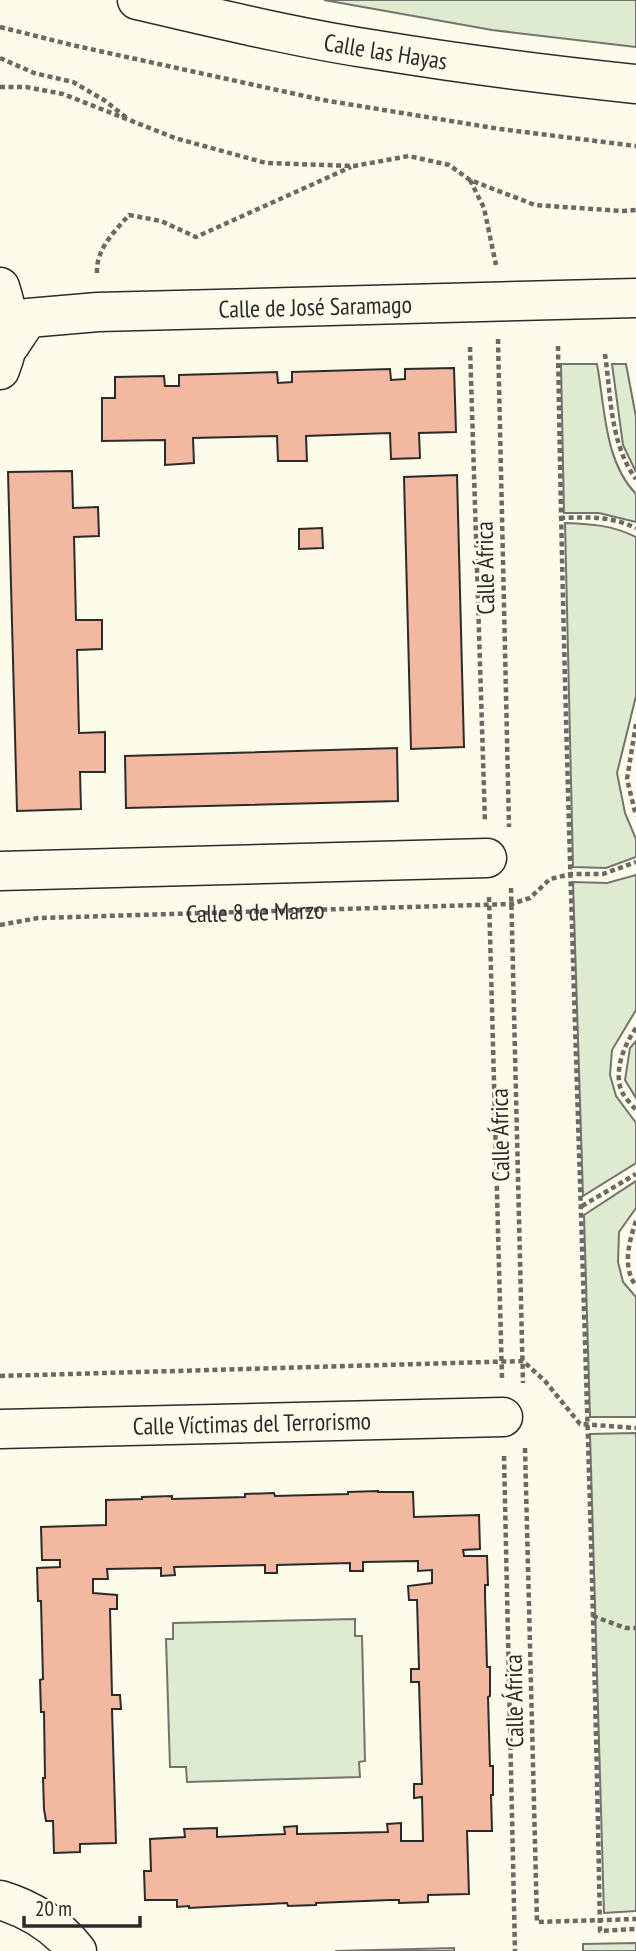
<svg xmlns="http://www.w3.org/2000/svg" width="636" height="1951" font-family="'PT Sans Narrow',sans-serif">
<rect width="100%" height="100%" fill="#fdfbea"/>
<g fill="#deebd1" stroke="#74746e" stroke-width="2">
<polygon points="324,0 636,0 636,47 492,30"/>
<path d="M 561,364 L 597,364 C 605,407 604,461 636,494 L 636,522 L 599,513 L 564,513 Z"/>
<polygon points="612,364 626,364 636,417 636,472 623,445"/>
<path d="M 565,523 C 591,524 612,525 636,537 L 636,696 L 617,773 L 625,813 L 636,839 L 636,857 L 606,868 L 573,867 Z"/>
<polygon points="636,875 636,1010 612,1050 610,1075 616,1096 636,1123 636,1163 583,1196 573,882 607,883"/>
<polygon points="636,1041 636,1098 625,1080 630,1048"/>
<polygon points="636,1181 636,1208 619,1232 618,1262 623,1282 636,1297 636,1417 590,1417 584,1215"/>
<polygon points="636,1433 636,1911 604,1913 590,1434"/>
<polygon points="355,1619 355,1636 362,1636 365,1761 359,1762 360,1777 187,1782 186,1767 170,1767 166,1639 173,1639 173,1623"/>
<polygon points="636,1943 636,1951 583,1951 583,1944"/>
<polygon points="454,1948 454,1951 335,1951"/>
</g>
<g fill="#f2b8a0" stroke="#2b2b2b" stroke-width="2">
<polygon points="454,368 456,432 419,433 420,458 391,459 390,433 306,436 307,461 278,461 277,436 193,438 194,463 165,465 165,440 102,441 102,398 115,398 115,377 164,376 165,386 179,386 179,375 277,372 278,383 292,382 292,372 390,369 391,380 405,379 405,369"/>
<polygon points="72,471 73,508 98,507 99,536 74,537 76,620 102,620 102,649 77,650 79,733 105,732 105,772 80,772 81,809 17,811 8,472"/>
<polygon points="457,475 464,747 411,749 404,477"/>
<polygon points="322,528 323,548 299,549 299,529"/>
<polygon points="397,748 398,801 126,808 125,756"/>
<polygon points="378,1491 378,1492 413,1492 414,1517 479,1515 480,1549 463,1550 464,1556 487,1556 488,1585 485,1585 485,1595 487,1667 490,1667 490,1696 488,1697 490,1766 493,1766 493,1795 491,1795 492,1831 467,1831 469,1894 428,1895 428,1902 399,1903 399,1900 390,1900 316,1903 316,1905 288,1906 287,1903 189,1908 189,1906 177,1907 177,1900 145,1900 144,1871 151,1871 150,1839 185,1837 184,1829 217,1828 217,1837 285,1834 284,1827 297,1826 297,1834 388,1832 387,1824 401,1823 401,1841 423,1841 422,1797 414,1798 414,1784 422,1784 419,1682 411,1682 411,1669 419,1669 417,1600 409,1600 408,1586 432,1583 432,1570 418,1571 418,1561 363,1562 363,1571 350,1571 350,1563 277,1565 277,1573 265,1573 265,1565 174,1567 175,1575 161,1576 161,1568 107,1569 108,1579 93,1579 93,1593 117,1595 117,1609 110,1609 112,1695 120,1695 121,1709 112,1709 116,1843 80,1844 80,1852 54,1853 53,1821 46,1821 44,1809 43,1778 45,1778 44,1712 41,1712 40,1680 43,1679 41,1601 38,1601 37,1568 60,1567 60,1560 42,1560 41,1527 106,1525 106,1500 142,1499 142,1497 172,1496 172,1499 245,1497 245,1494 274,1493 275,1496 348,1494 348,1492"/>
</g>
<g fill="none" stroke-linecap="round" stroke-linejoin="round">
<defs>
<g id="minor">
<path id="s2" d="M 137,0 C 216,18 296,38 377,50 C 463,64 549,75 636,84"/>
<path d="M 0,287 C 11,322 13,336 0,370"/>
<path id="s3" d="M 10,345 L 28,318 L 98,312 L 636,298"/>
<polyline points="0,871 487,858"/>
<path id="s4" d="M 0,1429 L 503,1417"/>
<path d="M 0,1900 C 30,1909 57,1926 77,1951"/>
</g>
</defs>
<use href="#minor" stroke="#2b2b2b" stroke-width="41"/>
<g stroke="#6a6964" stroke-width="4.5" stroke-dasharray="5 3.5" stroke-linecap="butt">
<polyline points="0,27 72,45 323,100 500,129 636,146"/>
<polyline points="0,58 34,73 73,82 104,100 127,118"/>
<polyline points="0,87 26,87 63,94 175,138 266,163 354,166 409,156 449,165 470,180 535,205 622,211 636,210"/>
<polyline points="470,180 484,208 496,265"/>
<path d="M 97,273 C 96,249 114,232 129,215 L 161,221 L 196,237 L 351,167"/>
<polyline points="498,339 509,827"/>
<path d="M 558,346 C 566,875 591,1403 600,1931 L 636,1929"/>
<polyline points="470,347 485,822"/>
<path d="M 605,354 C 611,396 610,444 636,479"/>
<path d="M 560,518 C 588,517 611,516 636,528"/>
<polyline points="636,724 627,779 636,816"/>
<polyline points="511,888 523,1383"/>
<polyline points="489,897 502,1378"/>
<path id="s1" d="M 0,925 L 38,918 L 511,904 L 530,898 L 550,879 L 571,874 L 603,874 L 636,862"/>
<path d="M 636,1028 C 624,1045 613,1072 622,1092 C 625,1098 632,1105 636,1110"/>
<polyline points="582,1206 636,1174"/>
<path d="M 636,1221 C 629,1242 622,1267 636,1286"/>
<polyline points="0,1376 523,1361 545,1381 580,1424 636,1428"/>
<polyline points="525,1448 537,1922 636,1919"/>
<polyline points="504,1456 515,1951"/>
<polyline points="593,1616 625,1628 636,1628"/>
</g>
<use href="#minor" stroke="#fdfbea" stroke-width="38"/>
</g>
<g text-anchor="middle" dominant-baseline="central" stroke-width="5" stroke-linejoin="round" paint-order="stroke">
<g font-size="24" fill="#2b2b2b" stroke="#fdfbea">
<text stroke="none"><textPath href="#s2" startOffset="254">Calle las Hayas</textPath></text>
<text stroke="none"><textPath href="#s3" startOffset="320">Calle de José Saramago</textPath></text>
<text transform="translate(485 568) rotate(-91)">Calle África</text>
<text stroke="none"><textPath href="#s1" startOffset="256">Calle 8 de Marzo</textPath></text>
<text transform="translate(500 1135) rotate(-91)">Calle África</text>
<text stroke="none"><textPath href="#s4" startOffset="252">Calle Víctimas del Terrorismo</textPath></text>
<text transform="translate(514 1701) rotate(-91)">Calle África</text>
</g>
</g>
<path d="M24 1916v10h116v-10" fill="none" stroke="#2b2b2b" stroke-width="3.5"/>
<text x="35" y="1916" font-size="21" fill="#2b2b2b" stroke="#fdfbea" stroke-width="5" paint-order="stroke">20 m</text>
</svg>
